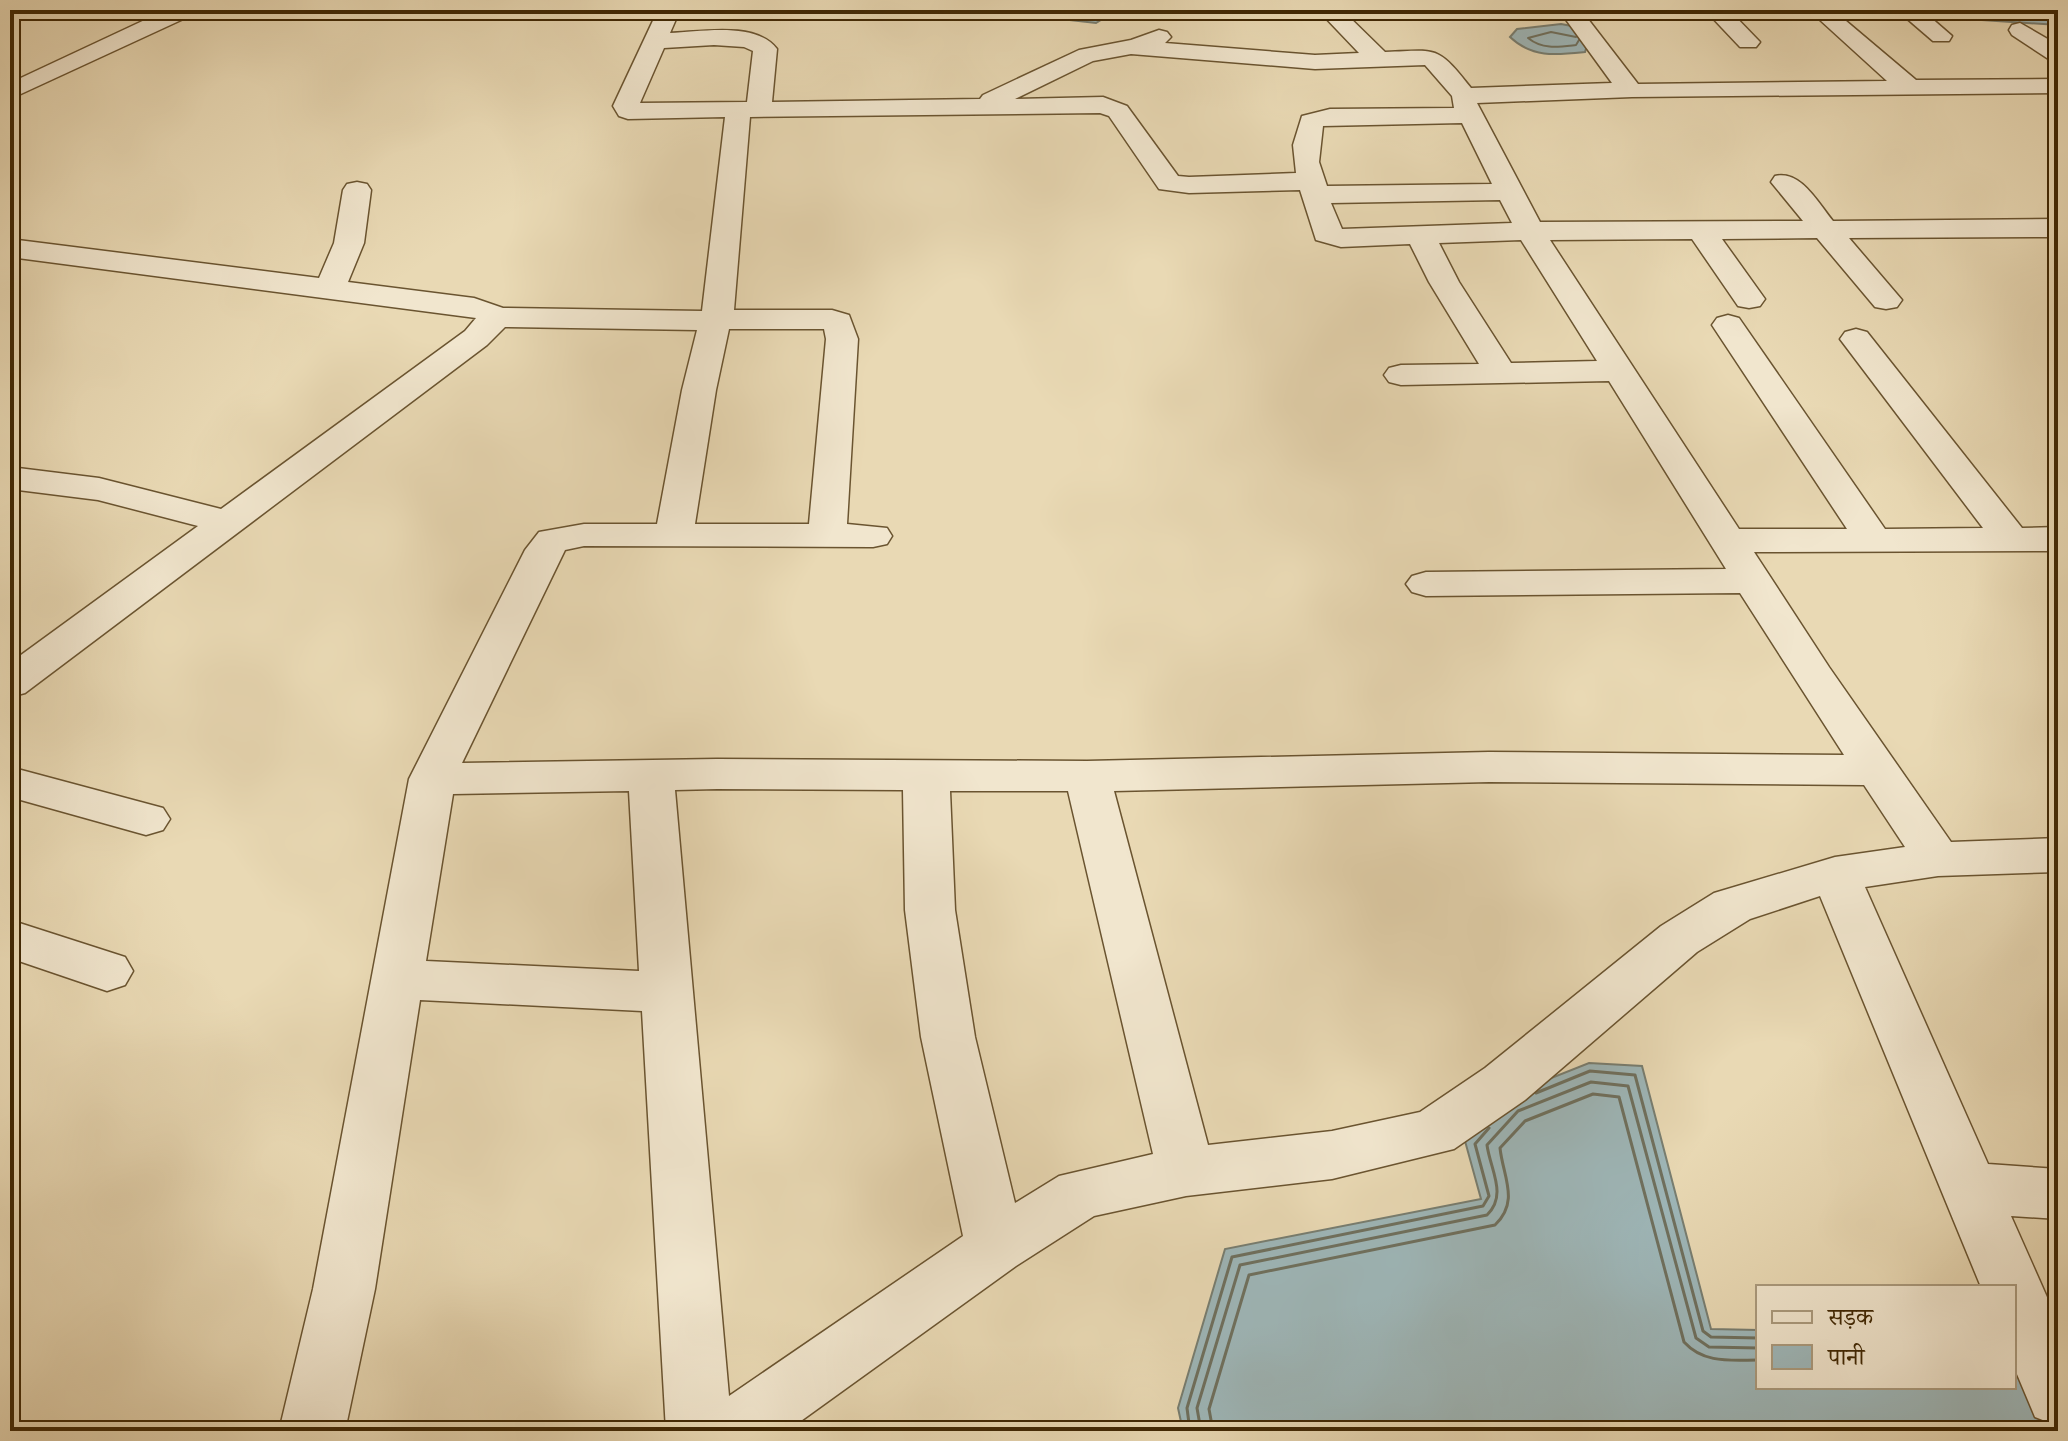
<svg xmlns="http://www.w3.org/2000/svg" width="2068" height="1441" font-family="'EB Garamond','Noto Serif Devanagari',serif">
<rect width="100%" height="100%" fill="#e9d9b4"/>
<filter id="stains"><feTurbulence type="fractalNoise" baseFrequency=".0025" numOctaves="4"/><feColorMatrix values="0 0 0 0 .2 0 0 0 0 .09 0 0 0 0 .02 0 0 0 .5 -.17"/></filter>
<radialGradient id="worn" r=".72"><stop offset=".6" stop-color="#630" stop-opacity="0"/><stop offset="1" stop-color="#630" stop-opacity=".3"/></radialGradient>
<g fill="#9eb7b9" stroke="#787e71" stroke-width="2">
<polygon points="980,10 1117,10 1096,23"/>
<polygon points="1956,10 2058,10 2058,25 1967,19"/>
<path d="M 1561,24 L 1577,27 L 1589,39 L 1585,52 C 1556,55 1532,58 1510,37 L 1517,29 Z"/>
<polygon points="1589,1063 1642,1066 1711,1329 1758,1330 1758,1387 2014,1387 2014,1343 2052,1431 1183,1431 1178,1408 1225,1249 1481,1199 1465,1141 1506,1096"/>
</g>
<g fill="none" stroke-linecap="round" stroke-linejoin="round">
<g stroke="#6f705e" stroke-width="2">
<polyline points="1968,10 2058,17"/>
<path d="M 1576,37 L 1551,32 L 1528,38 C 1543,50 1559,47 1576,45 L 1579,40"/>
</g>
<g stroke="#6f705e" stroke-width="3">
<polyline points="1536,1093 1590,1071 1635,1075 1703,1331 1711,1337 1758,1338"/>
<polyline points="1190,1431 1187,1408 1232,1257 1483,1206 1489,1196 1475,1144 1489,1128"/>
<path d="M 1201,1431 L 1197,1408 L 1240,1265 L 1487,1215 C 1508,1195 1490,1169 1487,1145 L 1518,1111 L 1591,1082 L 1628,1086 L 1696,1338 L 1709,1347 L 1758,1348"/>
<path d="M 1213,1431 L 1209,1409 L 1249,1275 L 1495,1225 C 1520,1201 1503,1177 1500,1148 L 1525,1121 L 1593,1094 L 1619,1097 L 1684,1342 C 1704,1364 1731,1360 1758,1360"/>
</g>
<defs>
<g id="minor">
<polygon points="166,10 195,10 192,15 10,99 10,83"/>
<path d="M 658,10 L 680,10 L 670,33 C 700,32 756,21 777,49 L 772,102 L 980,99 L 983,95 L 1079,50 L 1131,40 L 1159,30 L 1167,32 L 1171,37 L 1165,43 L 1315,55 L 1359,53 L 1318,10 L 1342,10 L 1385,52 C 1438,50 1437,45 1471,88 L 1612,83 L 1559,10 L 1581,10 L 1638,84 L 1887,81 L 1809,10 L 1833,10 L 1916,80 L 2058,79 L 2058,93 L 1632,97 L 1477,103 L 1540,222 L 1803,221 L 1771,182 L 1775,176 C 1801,170 1818,203 1833,221 L 2058,219 L 2058,237 L 1849,238 L 1902,300 L 1897,307 L 1886,309 L 1875,307 L 1817,238 L 1722,239 L 1765,299 L 1760,306 L 1749,308 L 1738,306 L 1692,239 L 1550,240 L 1739,529 L 1847,529 L 1712,325 L 1717,318 L 1728,315 L 1739,318 L 1885,529 L 1983,528 L 1840,339 L 1845,332 L 1856,329 L 1867,332 L 2022,528 L 2058,527 L 2058,551 L 1754,552 L 1829,667 L 1951,842 L 2058,838 L 2058,872 L 1938,876 L 1865,887 L 1988,1164 L 2058,1169 L 2058,1219 L 2011,1216 L 2058,1322 L 2058,1426 L 2035,1417 L 2014,1367 L 2014,1287 L 1981,1287 L 1820,896 L 1750,919 L 1697,952 L 1525,1100 L 1454,1149 L 1332,1179 L 1186,1196 L 1094,1216 L 1016,1266 L 787,1431 L 666,1431 L 642,1011 L 420,1000 L 375,1289 L 345,1431 L 279,1431 L 313,1289 L 409,779 L 525,550 L 539,532 L 584,524 L 657,524 L 682,390 L 697,330 L 505,327 L 487,345 L 25,693 L 10,697 L 10,663 L 198,526 L 98,500 L 10,489 L 10,467 L 99,478 L 221,509 L 465,331 L 476,318 L 10,257 L 10,239 L 319,278 L 334,243 L 343,190 L 347,184 L 357,182 L 367,184 L 371,190 L 364,243 L 348,282 L 474,298 L 503,308 L 702,311 L 725,117 L 628,119 L 619,116 L 613,106 ZM 714,45 L 744,47 L 753,51 L 747,102 L 640,103 L 664,48 ZM 1131,54 L 1315,69 L 1425,65 L 1452,96 L 1454,108 L 1330,109 L 1302,116 L 1293,145 L 1296,173 L 1189,177 L 1178,176 L 1127,106 L 1103,97 L 1015,99 L 1093,61 ZM 1100,113 L 1109,116 L 1159,189 L 1189,193 L 1300,190 L 1316,240 L 1341,247 L 1410,244 L 1429,282 L 1479,364 L 1401,365 L 1389,368 L 1384,375 L 1389,382 L 1401,385 L 1609,381 L 1726,569 L 1426,572 L 1412,576 L 1406,584 L 1412,592 L 1426,596 L 1740,593 L 1844,755 L 1489,752 L 1087,761 L 717,759 L 462,763 L 565,550 L 584,546 L 873,547 L 887,544 L 892,536 L 887,528 L 847,524 L 858,339 L 849,315 L 832,310 L 734,310 L 750,117 ZM 1462,123 L 1492,184 L 1327,186 L 1319,162 L 1323,126 ZM 1500,200 L 1512,223 L 1342,229 L 1331,203 ZM 1521,240 L 1597,361 L 1511,363 L 1459,282 L 1439,243 ZM 729,329 L 824,329 L 826,339 L 809,524 L 695,524 L 716,390 ZM 1489,782 L 1864,785 L 1905,847 L 1835,857 L 1714,893 L 1661,926 L 1485,1068 L 1420,1112 L 1332,1131 L 1208,1145 L 1114,791 ZM 717,789 L 903,790 L 905,910 L 921,1037 L 963,1236 L 729,1396 L 675,790 ZM 629,791 L 639,971 L 426,961 L 453,794 ZM 950,791 L 1068,791 L 1153,1154 L 1059,1176 L 1015,1203 L 975,1037 L 955,910 Z"/>
<polygon points="1705,10 1729,10 1760,42 1756,47 1740,47"/>
<polygon points="1897,10 1922,10 1952,36 1949,41 1933,41"/>
<polygon points="2020,23 2058,45 2058,62 2050,60 2012,35 2009,30 2012,25"/>
<polygon points="10,767 163,808 170,819 163,830 146,835 10,797"/>
<polygon points="10,920 125,957 133,971 125,985 107,991 10,958"/>
</g>
</defs>
<use href="#minor" stroke="#6a5430" stroke-width="3"/>
<use href="#minor" fill="#f1e6ce" fill-rule="evenodd"/>
</g>
<rect width="2068" height="1441" fill="none" stroke="#e9d9b4" stroke-width="40"/>
<rect x="12" y="12" width="2044" height="1417" fill="none" stroke="#402804" stroke-width="4"/>
<rect x="20" y="20" width="2028" height="1401" fill="none" stroke="#402804" stroke-width="2"/>
<rect x="1756" y="1285" width="260" height="104" fill="#f1e6ce" stroke="#aa9a7d" stroke-width="2"/>
<rect x="1772" y="1311" width="40" height="12" fill="#f1e6ce" stroke="#aa9a7d" stroke-width="2"/>
<text x="1828" y="1325" font-size="24" fill="#402804">सड़क</text>
<rect x="1772" y="1345" width="40" height="24" fill="#9eb7b9" stroke="#aa9a7d" stroke-width="2"/>
<text x="1828" y="1365" font-size="24" fill="#402804">पानी</text>
<rect width="100%" height="100%" filter="url(#stains)"/>
<rect width="100%" height="100%" fill="url(#worn)"/>
</svg>
